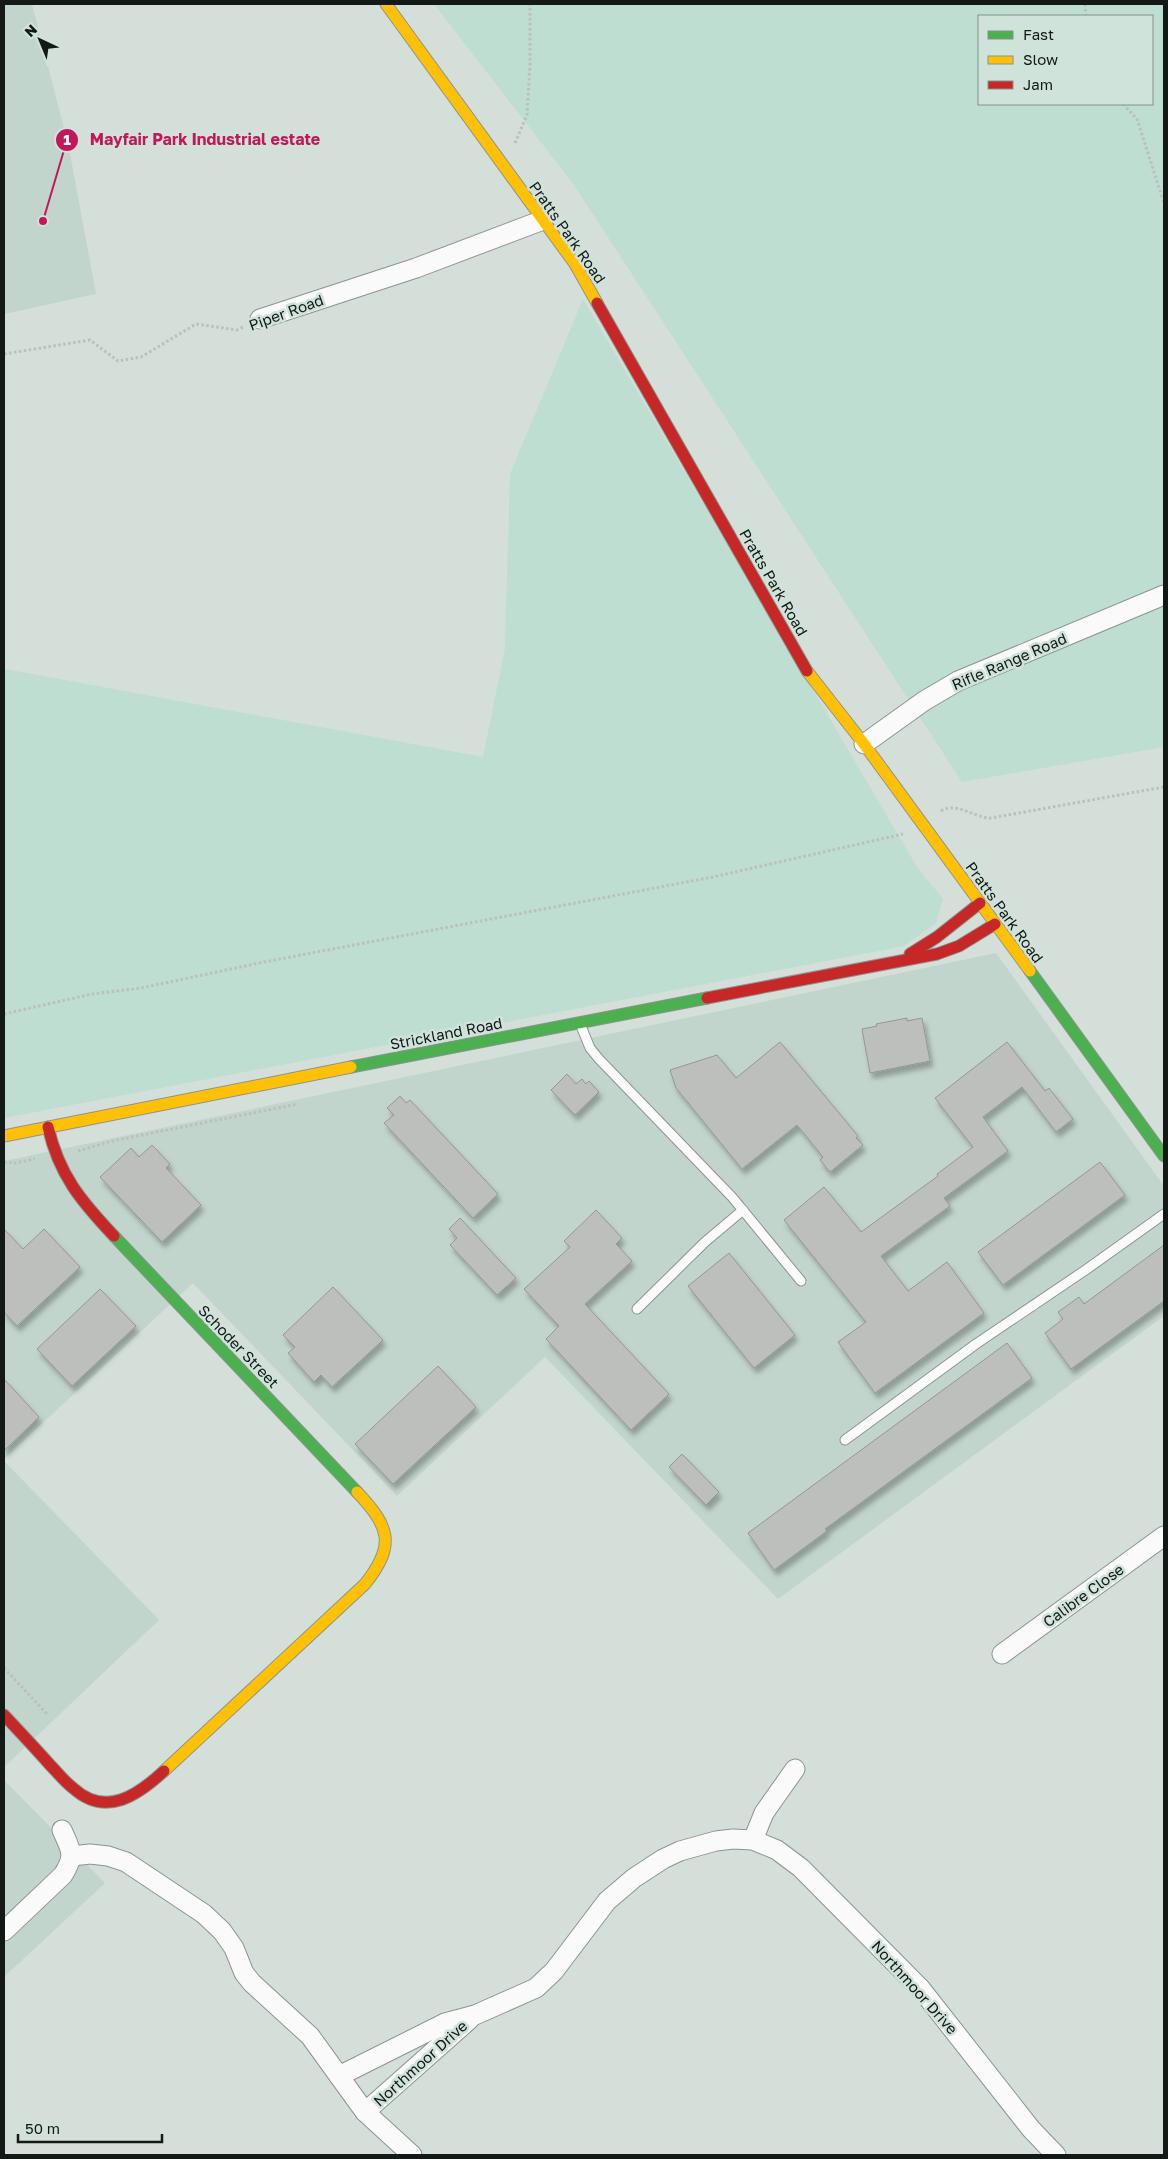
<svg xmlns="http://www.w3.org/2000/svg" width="1168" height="2159" font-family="'Golos Text',sans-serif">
<defs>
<filter id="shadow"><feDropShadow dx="3" dy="5.5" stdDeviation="2.5" flood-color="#0004"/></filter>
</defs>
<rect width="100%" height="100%" fill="#d4dfda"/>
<g fill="#c2d5cc">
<polygon points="4,4 32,4 69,148 96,294 4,314"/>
<polygon points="996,953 1164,1186 1164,1316 778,1599 545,1357 397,1496 193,1283 4,1459 4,1161"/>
<polygon points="4,1461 159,1620 4,1767"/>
<polygon points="4,1780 105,1883 4,1977"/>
</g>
<g fill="#bdded0" fill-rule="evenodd">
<path d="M 434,4 L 1164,4 L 1164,747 L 962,782 L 574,185 ZM 979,16 L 1152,16 L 1152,104 L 979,104 Z"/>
<polygon points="583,299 917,867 943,899 936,923 904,946 4,1118 4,685 5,669 483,757 505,648 510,474"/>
</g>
<g fill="#bdbfbd" stroke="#959795" filter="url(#shadow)">
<polygon points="907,1018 907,1021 922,1018 930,1061 870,1073 862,1029 877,1026 876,1024"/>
<polygon points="780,1042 858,1136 856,1138 863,1145 830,1172 820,1160 823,1157 797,1125 742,1169 676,1088 670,1070 717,1055 736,1078"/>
<polygon points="1007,1042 1045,1091 1049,1088 1073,1119 1056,1132 1022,1087 983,1117 1008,1151 944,1198 950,1206 881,1256 908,1291 947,1262 984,1313 875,1393 838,1342 866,1322 784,1220 824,1187 861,1232 938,1176 937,1174 973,1147 935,1098"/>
<polygon points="567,1074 576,1084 582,1079 586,1084 589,1081 599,1092 575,1115 551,1090"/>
<polygon points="400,1096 406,1103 410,1100 498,1194 473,1218 384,1123 394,1115 387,1108"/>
<polygon points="152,1145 170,1164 166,1168 201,1205 162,1242 100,1177 131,1148 139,1157"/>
<polygon points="1100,1162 1125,1195 1003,1285 978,1252"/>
<polygon points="596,1210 622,1238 616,1244 632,1261 585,1304 669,1394 631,1430 546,1339 559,1326 524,1289 570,1247 564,1241"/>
<polygon points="460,1218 516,1278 497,1295 450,1245 457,1238 449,1229"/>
<polygon points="4,1229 23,1249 44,1229 80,1267 17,1326 4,1312"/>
<polygon points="1164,1245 1164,1301 1071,1369 1045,1333 1063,1319 1058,1312 1079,1297 1084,1304"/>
<polygon points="729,1253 795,1335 754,1368 688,1286"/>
<polygon points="333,1287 383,1340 332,1387 321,1375 314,1382 288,1353 295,1347 283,1335"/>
<polygon points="100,1289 136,1326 72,1386 37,1349"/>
<polygon points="1007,1343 1032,1378 825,1529 827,1531 774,1570 748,1533"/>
<polygon points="438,1366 476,1407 393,1484 355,1444"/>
<polygon points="4,1379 39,1417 4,1451"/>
<polygon points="682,1454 719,1492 706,1505 669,1467"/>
</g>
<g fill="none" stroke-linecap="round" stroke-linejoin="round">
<defs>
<g id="lane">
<polyline points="581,1026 590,1048 599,1059 732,1197 801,1281"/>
<polyline points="637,1309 705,1242 743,1210"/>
<polyline points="845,1440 976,1344 1087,1269 1164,1214"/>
</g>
<g id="street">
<polyline points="260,319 416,268 543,220"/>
<polyline points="864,744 924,701 958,681 1164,595"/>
<polyline points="1002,1654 1164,1536"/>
<polyline points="753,1840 764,1813 795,1769"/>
<polyline points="72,1856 90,1854 108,1856 126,1862 204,1914 222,1931 234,1948 244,1973 252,1983 310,2036 365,2112 412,2155"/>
<path d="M 4,1931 L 63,1875 C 76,1854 71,1851 62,1830"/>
<polyline points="339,2076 445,2023 475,2015 536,1988 554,1971 607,1901 634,1878 663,1859 680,1851 716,1841 733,1839 753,1840 777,1850 801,1868 921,1989 1031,2129 1056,2155"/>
<polyline points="365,2112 470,2019"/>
</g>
<g id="fast">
<polyline points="1030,971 1164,1156"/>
<polyline points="351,1067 707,998"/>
<polyline points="114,1236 357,1492"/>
</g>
<g id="slow">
<polyline points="386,4 575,264 597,303"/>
<polyline points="807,671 864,744 1030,971"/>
<polyline points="4,1136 351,1067"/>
<path d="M 164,1771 L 365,1584 C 396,1545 390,1527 357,1492"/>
</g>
<g id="jam">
<polyline points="597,303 807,671"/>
<polyline points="910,954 937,937 980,903"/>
<polyline points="707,998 937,954 959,946 995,924"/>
<path d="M 48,1127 C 59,1175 81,1201 114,1236"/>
<path d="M 4,1715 C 20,1732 36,1749 51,1766 C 58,1773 65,1782 73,1788 C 106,1818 138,1795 164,1771"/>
</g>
</defs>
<use href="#lane" stroke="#8c9491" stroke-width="11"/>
<use href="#street" stroke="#8c9491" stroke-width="21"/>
<use href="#fast" stroke="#8c9491" stroke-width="13"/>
<use href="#slow" stroke="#8c9491" stroke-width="13"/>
<use href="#jam" stroke="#8c9491" stroke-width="13"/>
<g stroke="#bcbfbd" stroke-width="3" stroke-dasharray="2.5 2.5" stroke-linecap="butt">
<polyline points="1085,4 1086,16"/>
<polyline points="1123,104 1137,119 1164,203"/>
<polyline points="515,143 527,115 530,64 530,4"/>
<polyline points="4,354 90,340 118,361 141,357 196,324 237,330 243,327"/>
<path d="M 941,811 C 956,801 974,818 991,818 L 1164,787"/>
<polyline points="4,1014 92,994 141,988 264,962 713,877 903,834"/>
<polyline points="78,1151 112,1141 298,1104"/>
<polyline points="4,1162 15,1163 35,1159"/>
<polyline points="4,1668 47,1714"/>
</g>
<use href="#lane" stroke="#f9faf9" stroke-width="9"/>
<use href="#street" stroke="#f9faf9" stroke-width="19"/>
<use href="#fast" stroke="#4caf50" stroke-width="11"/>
<use href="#slow" stroke="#ffc107" stroke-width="11"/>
<use href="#jam" stroke="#c62828" stroke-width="11"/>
</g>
<g text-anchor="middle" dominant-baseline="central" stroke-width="5" stroke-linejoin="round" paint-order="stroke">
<g font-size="15" fill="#121916" stroke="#d0e3db">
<text transform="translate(568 232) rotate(55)">Pratts Park Road</text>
<text transform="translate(286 312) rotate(-20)">Piper Road</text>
<text transform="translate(774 582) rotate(60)">Pratts Park Road</text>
<text transform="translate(1009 661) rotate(-23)">Rifle Range Road</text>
<text transform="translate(1005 912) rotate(54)">Pratts Park Road</text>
<text transform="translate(446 1033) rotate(-11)">Strickland Road</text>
<text transform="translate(239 1346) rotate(46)">Schoder Street</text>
<text transform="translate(1083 1595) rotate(-36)">Calibre Close</text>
<text transform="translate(915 1987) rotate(48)">Northmoor Drive</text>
<text transform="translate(420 2063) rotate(-42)">Northmoor Drive</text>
</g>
</g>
<path fill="none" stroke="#c2185b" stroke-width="2" d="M43 221L67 140"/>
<g fill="#c2185b" stroke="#d0e3db" stroke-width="2">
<circle cx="43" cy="221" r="5"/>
<circle cx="67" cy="140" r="12"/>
</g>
<g font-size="15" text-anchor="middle" font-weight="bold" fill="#fff">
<text x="67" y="145">1</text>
</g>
<g font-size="16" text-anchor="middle" font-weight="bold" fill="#c2185b" stroke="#d0e3db" stroke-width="5" stroke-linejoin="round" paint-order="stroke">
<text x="205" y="145">Mayfair Park Industrial estate</text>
</g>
<rect width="1168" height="2159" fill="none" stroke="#121916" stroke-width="10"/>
<rect x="978" y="15" width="175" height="90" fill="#d0e3db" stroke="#84928c"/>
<rect x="988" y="31" width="25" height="8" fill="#4caf50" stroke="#84928c"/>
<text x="1023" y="40" font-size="15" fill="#121916">Fast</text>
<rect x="988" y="56" width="25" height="8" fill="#ffc107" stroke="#84928c"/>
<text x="1023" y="65" font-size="15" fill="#121916">Slow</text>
<rect x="988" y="81" width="25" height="8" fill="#c62828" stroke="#84928c"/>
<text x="1023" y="90" font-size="15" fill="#121916">Jam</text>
<g transform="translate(40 40) rotate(316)" stroke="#d0e3db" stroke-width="4" paint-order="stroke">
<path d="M0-4L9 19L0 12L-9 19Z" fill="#121916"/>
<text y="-8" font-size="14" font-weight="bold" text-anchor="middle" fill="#121916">N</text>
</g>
<path d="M18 2134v8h144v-8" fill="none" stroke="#121916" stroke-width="2.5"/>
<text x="25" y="2134" font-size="15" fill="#121916" stroke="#d0e3db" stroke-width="4" paint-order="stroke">50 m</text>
</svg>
